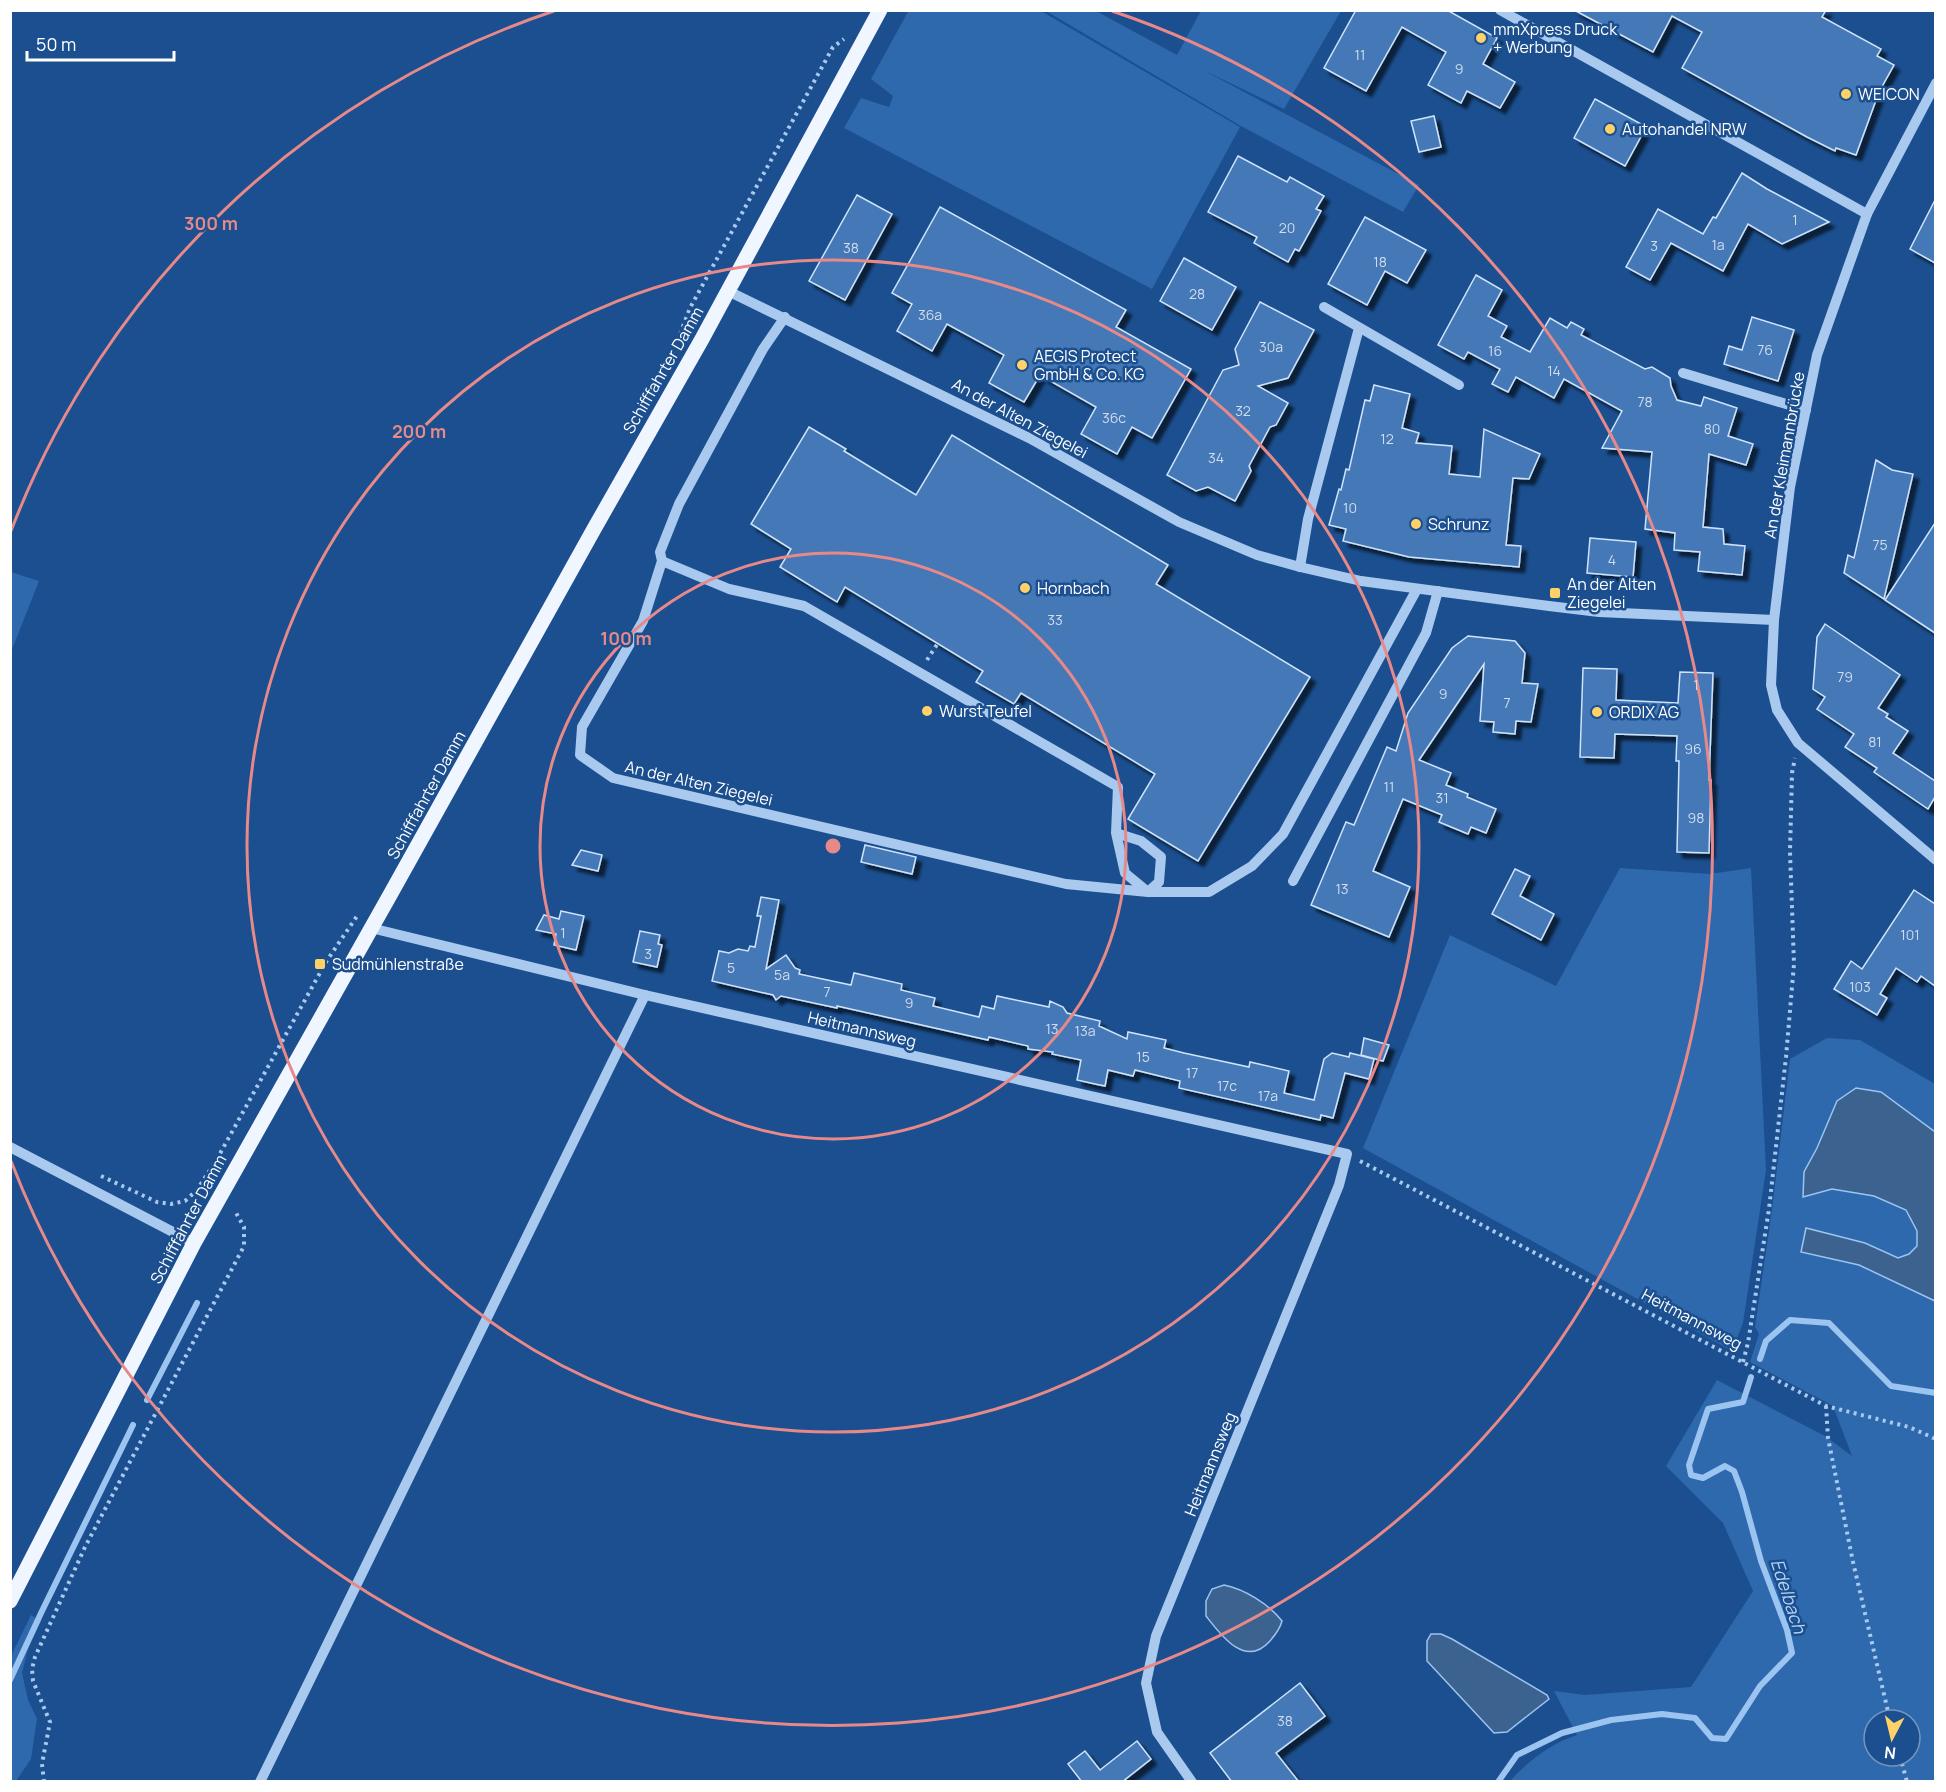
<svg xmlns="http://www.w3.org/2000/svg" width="1946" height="1792" font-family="Manrope,sans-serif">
<defs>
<filter id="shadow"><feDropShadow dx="5.5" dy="5.5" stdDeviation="1.5" flood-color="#0009"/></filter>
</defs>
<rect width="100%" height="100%" fill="#1b4f8f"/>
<g fill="#2e69ad" fill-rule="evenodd">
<polygon points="909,10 1041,11 1240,127 1152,289 844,128 861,98 889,107 893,96 871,79"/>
<polygon points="1046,11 1096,11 1177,55 1201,11 1341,11 1284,109 1203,70 1419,185 1403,212 1241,126"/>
<polygon points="11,572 39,581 11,652 10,572"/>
<polygon points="1620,868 1710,874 1751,868 1766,1170 1743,1323 1732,1351 1363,1148 1450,935 1556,986"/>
<path d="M 1827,1038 L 1860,1040 L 1935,1084 L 1935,1132 L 1856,1088 L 1837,1102 L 1817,1148 L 1804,1172 L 1803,1197 L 1832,1189 L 1874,1196 L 1906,1210 L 1917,1232 L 1917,1246 L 1909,1254 L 1898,1258 L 1865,1243 L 1801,1252 L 1859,1265 L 1935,1301 L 1935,1781 L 1509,1782 C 1528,1761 1550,1744 1577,1735 L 1554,1691 L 1585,1695 L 1691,1687 L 1753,1591 L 1723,1523 L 1666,1466 L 1717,1380 L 1825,1436 L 1852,1456 L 1833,1406 L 1750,1362 L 1759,1334 L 1755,1327 L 1772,1210 L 1790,1059 ZM 1874,1720 L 1910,1720 L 1910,1756 L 1874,1756 Z"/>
<polygon points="31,1615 41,1621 28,1649 22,1673 28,1700 37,1719 31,1759 16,1781 11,1781 11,1656"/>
</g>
<g fill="#3c6290" stroke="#9cc4f0" stroke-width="1.5">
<polygon points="1856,1088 1881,1092 1935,1132 1935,1301 1859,1265 1801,1252 1806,1228 1865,1243 1898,1258 1909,1254 1917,1246 1917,1231 1906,1210 1874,1196 1832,1189 1803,1197 1804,1172 1817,1148 1837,1101"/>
<path d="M 1224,1585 C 1244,1589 1269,1604 1282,1621 C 1280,1629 1276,1634 1270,1641 C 1245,1669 1221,1635 1206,1616 L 1206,1601 L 1212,1589 Z"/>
<polygon points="1431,1634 1441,1634 1452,1639 1547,1695 1549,1699 1507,1732 1494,1733 1427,1661 1427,1641"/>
</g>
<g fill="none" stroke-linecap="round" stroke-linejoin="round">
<g stroke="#9cc4f0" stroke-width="6">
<polyline points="1760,1359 1766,1341 1790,1320 1829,1323 1891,1386 1936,1393"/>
<polyline points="147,1400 197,1303"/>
<polyline points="10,1680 42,1611 133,1425"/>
<polyline points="1498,1782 1517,1755 1562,1733 1611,1720 1662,1714 1695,1718 1712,1738 1726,1739 1760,1686 1792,1653 1787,1630 1761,1561 1742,1492 1734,1471 1725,1466 1703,1478 1691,1475 1689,1465 1708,1409 1743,1402 1751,1377"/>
</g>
</g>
<g fill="#4478b7" stroke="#cfe3fa" stroke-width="1.5" filter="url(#shadow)">
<polygon points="1356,10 1447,10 1497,38 1483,64 1515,82 1500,108 1467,91 1461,103 1428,85 1446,52 1402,27 1366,91 1324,68"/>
<polygon points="1574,10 1826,10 1822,17 1881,49 1877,56 1894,65 1879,92 1856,155 1836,148 1835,151 1807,137 1682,68 1702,32 1672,16 1653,52"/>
<polygon points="1595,99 1641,124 1643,133 1625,166 1574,138"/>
<polygon points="1434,116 1441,147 1419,152 1411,121"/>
<polygon points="1238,156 1287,182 1290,177 1324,196 1316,209 1321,211 1299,251 1295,249 1288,262 1254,243 1257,237 1208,212"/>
<polygon points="1742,173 1767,189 1829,222 1782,244 1748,224 1723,271 1671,243 1650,280 1626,267 1658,209 1703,234 1713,217 1716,218"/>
<polygon points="857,195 892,214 845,300 809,281"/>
<polygon points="1935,200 1935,263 1910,249"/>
<polygon points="940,207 1126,310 1116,327 1191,369 1152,438 1132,427 1117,454 1081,434 1096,407 1040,375 1024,402 989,383 1004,355 947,324 932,351 897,331 912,304 892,293"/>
<polygon points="1365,217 1426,250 1407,283 1385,271 1367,305 1328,284"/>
<polygon points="1184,258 1236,287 1212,330 1160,301"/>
<polygon points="1476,275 1502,290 1488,316 1507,326 1501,337 1530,352 1550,318 1567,328 1571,322 1584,329 1581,335 1645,369 1652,367 1670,378 1671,386 1677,400 1701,406 1704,397 1737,408 1728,436 1753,444 1746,465 1709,454 1703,527 1723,529 1724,544 1745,546 1742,575 1698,571 1700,552 1674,550 1675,533 1645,529 1652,452 1602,448 1622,411 1564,379 1554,398 1516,377 1508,392 1492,384 1500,369 1468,352 1464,359 1438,345"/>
<polygon points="1260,302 1314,330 1288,378 1258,386 1288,403 1276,425 1270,427 1249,466 1251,471 1235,501 1208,487 1196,491 1167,475 1223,370 1239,365 1235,349"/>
<polygon points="1752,317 1794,330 1778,381 1724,364 1729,346 1742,350"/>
<polygon points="1374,385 1410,394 1402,428 1419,433 1416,443 1452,446 1449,474 1480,477 1484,429 1540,454 1529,479 1513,478 1506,545 1521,546 1519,567 1409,557 1343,541 1346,529 1329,525 1339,489 1341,490 1346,469 1349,470 1365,400 1370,401"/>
<polygon points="809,427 846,449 844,451 916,495 952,435 1168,565 1156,584 1310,677 1198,861 1128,819 1155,774 1021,693 1014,704 976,682 983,671 845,587 837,602 780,567 791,549 751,524"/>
<polygon points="1876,460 1892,470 1913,474 1884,599 1844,573 1848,555 1854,558"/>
<polygon points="1935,523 1935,633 1885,600"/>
<polygon points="1590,538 1636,542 1633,577 1587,573"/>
<polygon points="1825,624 1900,675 1878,708 1888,714 1886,717 1908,731 1893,753 1935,781 1935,797 1928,809 1874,772 1877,768 1845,747 1854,734 1817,709 1825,697 1813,689 1817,637"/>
<polygon points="1468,636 1515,641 1525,653 1522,683 1538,684 1531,722 1516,721 1515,734 1493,732 1494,722 1480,721 1484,664 1419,760 1451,773 1446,785 1468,794 1467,797 1496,809 1486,833 1471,827 1468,834 1439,822 1442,815 1403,799 1373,871 1410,887 1389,937 1311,905 1346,822 1354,825 1387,747 1396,751 1408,713 1452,648"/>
<polygon points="1583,668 1617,669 1616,700 1678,703 1680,672 1713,673 1709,780 1711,780 1709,853 1677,852 1679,761 1676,761 1677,736 1615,734 1614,758 1580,757"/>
<polygon points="865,845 916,857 912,874 861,862"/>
<polygon points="581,850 602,855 598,871 572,865"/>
<polygon points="1515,869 1530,876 1520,896 1554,914 1541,940 1492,914"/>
<polygon points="1914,890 1935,904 1935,986 1921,976 1917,982 1896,968 1880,994 1887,998 1877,1015 1834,989 1851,961 1862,969"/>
<polygon points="761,897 779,900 766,969 786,955 795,968 800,970 799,974 851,985 854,973 902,984 901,990 935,998 933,1006 979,1017 982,1006 994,1009 997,996 1049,1007 1050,1001 1063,1007 1067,1013 1100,1021 1099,1026 1127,1039 1128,1032 1166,1040 1164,1048 1184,1053 1249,1067 1250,1062 1289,1071 1284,1093 1314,1100 1324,1059 1332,1053 1349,1057 1350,1053 1374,1059 1369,1079 1345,1073 1333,1118 1321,1115 1320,1120 1179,1088 1180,1081 1135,1070 1133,1076 1108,1070 1105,1086 1095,1084 1077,1080 1081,1060 1052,1054 1053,1052 1028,1049 1028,1046 989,1037 988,1040 837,1006 837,1008 781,996 776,1000 773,995 712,981 719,951 729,953 738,949 748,951 750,946 755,947 761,916 757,916"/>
<polygon points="561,911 584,916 576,950 554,945 556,934 536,930 544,915 559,919"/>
<polygon points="640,931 660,935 658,944 662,945 657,967 633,962"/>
<polygon points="1364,1038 1389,1045 1383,1061 1361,1055"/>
<polygon points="1300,1683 1325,1716 1276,1753 1299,1782 1232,1782 1210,1753"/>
<polygon points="1137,1741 1151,1759 1122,1782 1082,1782 1068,1764 1085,1751 1100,1770"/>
</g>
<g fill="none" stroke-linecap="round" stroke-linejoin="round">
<g stroke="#a9c9ee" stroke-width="4" stroke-dasharray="3 4.5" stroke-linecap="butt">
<polyline points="672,355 690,308 833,47 844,39"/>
<polyline points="927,660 938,643"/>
<polyline points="1360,1161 1826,1406 1909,1427 1936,1439"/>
<polyline points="101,1176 157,1202 171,1204 185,1201 197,1190 217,1159 326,962 357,916"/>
<polyline points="1743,1362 1748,1343 1769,1209 1786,1057 1794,964 1790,852 1792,773 1795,758"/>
<polyline points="1826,1406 1828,1438 1853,1562 1890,1720"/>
<polyline points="1900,1756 1907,1782"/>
<polyline points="44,1782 42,1764 50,1722 33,1681 32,1669 35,1657 85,1547 244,1246 244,1227 235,1211"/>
</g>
<g stroke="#a9c9ee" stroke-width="10">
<polyline points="1500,10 1867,214"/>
<polyline points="1936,83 1867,214 1817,355 1790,487 1774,620 1771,685 1777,710 1798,743 1936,860"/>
<polyline points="728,291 1029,438 1179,522 1257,555 1300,567 1361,581 1549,606 1599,612 1774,620"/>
<polyline points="1324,307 1459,385"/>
<polyline points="1683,373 1806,410"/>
<polyline points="662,561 660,552 679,504 763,349 785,317"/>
<polyline points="1300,567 1308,519 1359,328"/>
<polyline points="1116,833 1141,841 1161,857 1159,882 1148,892 1125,873 1116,833 1118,787 804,606 729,589 662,561 643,621 582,727 580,755 613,778 1066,884 1148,892 1209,892 1252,866 1283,834 1417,589"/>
<polyline points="1293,881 1426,633 1438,591"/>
<polyline points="371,928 645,995 1347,1154 1339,1185 1156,1636 1146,1683 1157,1732 1192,1782"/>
<polyline points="10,1147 194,1243"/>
<polyline points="260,1782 645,995"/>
</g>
<polyline stroke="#f0f6ff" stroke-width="15" points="10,1601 194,1243 390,895 594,529 702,339 880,10"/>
</g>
<g fill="none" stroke="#e88989" stroke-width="3">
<circle cx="833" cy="846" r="293"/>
<circle cx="833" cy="846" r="586"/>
<path d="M11 531A880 880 0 0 1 554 11M1112 11A880 880 0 1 1 11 1161"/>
</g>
<g fill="#ffd166" stroke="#1b4f8f" stroke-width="2">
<circle cx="1481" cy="38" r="6"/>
<circle cx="1846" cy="94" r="6"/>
<circle cx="1610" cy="129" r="6"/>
<circle cx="1022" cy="365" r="6"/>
<circle cx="1416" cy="524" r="6"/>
<circle cx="1025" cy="588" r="6"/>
<rect x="1549" y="587" width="12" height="12" rx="3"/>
<circle cx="927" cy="711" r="6"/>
<circle cx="1597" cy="712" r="6"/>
<rect x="314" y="958" width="12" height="12" rx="3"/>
</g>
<g text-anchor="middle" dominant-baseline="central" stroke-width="5" stroke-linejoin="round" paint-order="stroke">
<g font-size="14" fill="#d0dded">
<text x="1360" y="54">11</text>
<text x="1459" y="68">9</text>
<text x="1795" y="219">1</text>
<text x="1287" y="227">20</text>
<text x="1718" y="244">1a</text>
<text x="1654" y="245">3</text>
<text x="851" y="247">38</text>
<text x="1380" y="261">18</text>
<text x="1197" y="293">28</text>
<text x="930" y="314">36a</text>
<text x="1271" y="346">30a</text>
<text x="1765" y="349">76</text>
<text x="1495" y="350">16</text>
<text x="1554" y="370">14</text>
<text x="1645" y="401">78</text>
<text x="1243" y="410">32</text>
<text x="1114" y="417">36c</text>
<text x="1712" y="428">80</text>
<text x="1387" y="438">12</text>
<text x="1216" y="457">34</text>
<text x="1350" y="507">10</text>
<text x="1880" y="544">75</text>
<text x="1612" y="559">4</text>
<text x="1055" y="619">33</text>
<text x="1845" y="676">79</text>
<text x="1696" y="684">1</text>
<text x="1443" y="693">9</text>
<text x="1507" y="702">7</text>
<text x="1875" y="741">81</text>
<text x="1693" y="748">96</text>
<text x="1389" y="786">11</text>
<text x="1442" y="797">31</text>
<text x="1696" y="817">98</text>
<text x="1342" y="888">13</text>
<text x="563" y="932">1</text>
<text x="1910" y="934">101</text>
<text x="648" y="953">3</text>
<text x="731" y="967">5</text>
<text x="782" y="974">5a</text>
<text x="1860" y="986">103</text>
<text x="827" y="991">7</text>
<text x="909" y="1002">9</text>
<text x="1052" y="1028">13</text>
<text x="1085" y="1030">13a</text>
<text x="1143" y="1056">15</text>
<text x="1192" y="1072">17</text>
<text x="1227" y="1085">17c</text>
<text x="1268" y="1095">17a</text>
<text x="1285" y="1720">38</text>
</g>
<g font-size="16" fill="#fff" stroke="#1b4f8f" text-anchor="start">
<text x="1493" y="29">mmXpress Druck<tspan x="1493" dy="18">+ Werbung</tspan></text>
<text x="1858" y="94">WEICON</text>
<text x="1622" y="129">Autohandel NRW</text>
<text x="1034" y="356">AEGIS Protect<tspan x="1034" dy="18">GmbH &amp; Co. KG</tspan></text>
<text x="1428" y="524">Schrunz</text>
<text x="1567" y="584">An der Alten<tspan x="1567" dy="18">Ziegelei</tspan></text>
<text x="1037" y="588">Hornbach</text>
<text x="939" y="711">Wurst Teufel</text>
<text x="1609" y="712">ORDIX AG</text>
<text x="332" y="964">Sudmühlenstraße</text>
</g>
<g font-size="16" fill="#fff" stroke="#1b4f8f">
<text transform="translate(663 370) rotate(-60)">Schifffahrter Damm</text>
<text transform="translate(1020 418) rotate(28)">An der Alten Ziegelei</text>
<text transform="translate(1784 455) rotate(-80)">An der Kleimannbrücke</text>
<text transform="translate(699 783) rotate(13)">An der Alten Ziegelei</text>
<text transform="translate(426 795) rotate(-61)">Schifffahrter Damm</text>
<text transform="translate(862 1029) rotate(13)">Heitmannsweg</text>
<text transform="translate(188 1219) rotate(-62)">Schifffahrter Damm</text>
<text transform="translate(1692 1319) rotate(28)">Heitmannsweg</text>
<text transform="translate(1210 1464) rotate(-68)">Heitmannsweg</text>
</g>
<g font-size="18" font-style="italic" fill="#b5d3f5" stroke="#1b4f8f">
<text transform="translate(1789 1596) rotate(72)">Edelbach</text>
</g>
</g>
<circle cx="833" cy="846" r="9" fill="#e88989" stroke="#1b4f8f" stroke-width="3"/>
<g font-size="18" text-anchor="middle" font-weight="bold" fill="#e88989" stroke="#1b4f8f" stroke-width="5" stroke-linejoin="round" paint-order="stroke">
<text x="211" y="230">300 m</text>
<text x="419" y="438">200 m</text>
<text x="626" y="645">100 m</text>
</g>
<rect width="1946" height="1792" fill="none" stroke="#ffffff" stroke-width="24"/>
<g transform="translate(1892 1738) rotate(187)"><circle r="28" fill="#1b4f8f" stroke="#7695bc" stroke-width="1.5"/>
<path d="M0-4.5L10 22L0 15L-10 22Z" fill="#ffd166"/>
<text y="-9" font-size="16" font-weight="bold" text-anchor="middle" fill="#ffffff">N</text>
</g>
<path d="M27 51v9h147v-9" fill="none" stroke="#ffffff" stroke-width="3"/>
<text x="36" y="51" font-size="18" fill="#ffffff" stroke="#1b4f8f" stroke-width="4.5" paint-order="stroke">50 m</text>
</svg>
